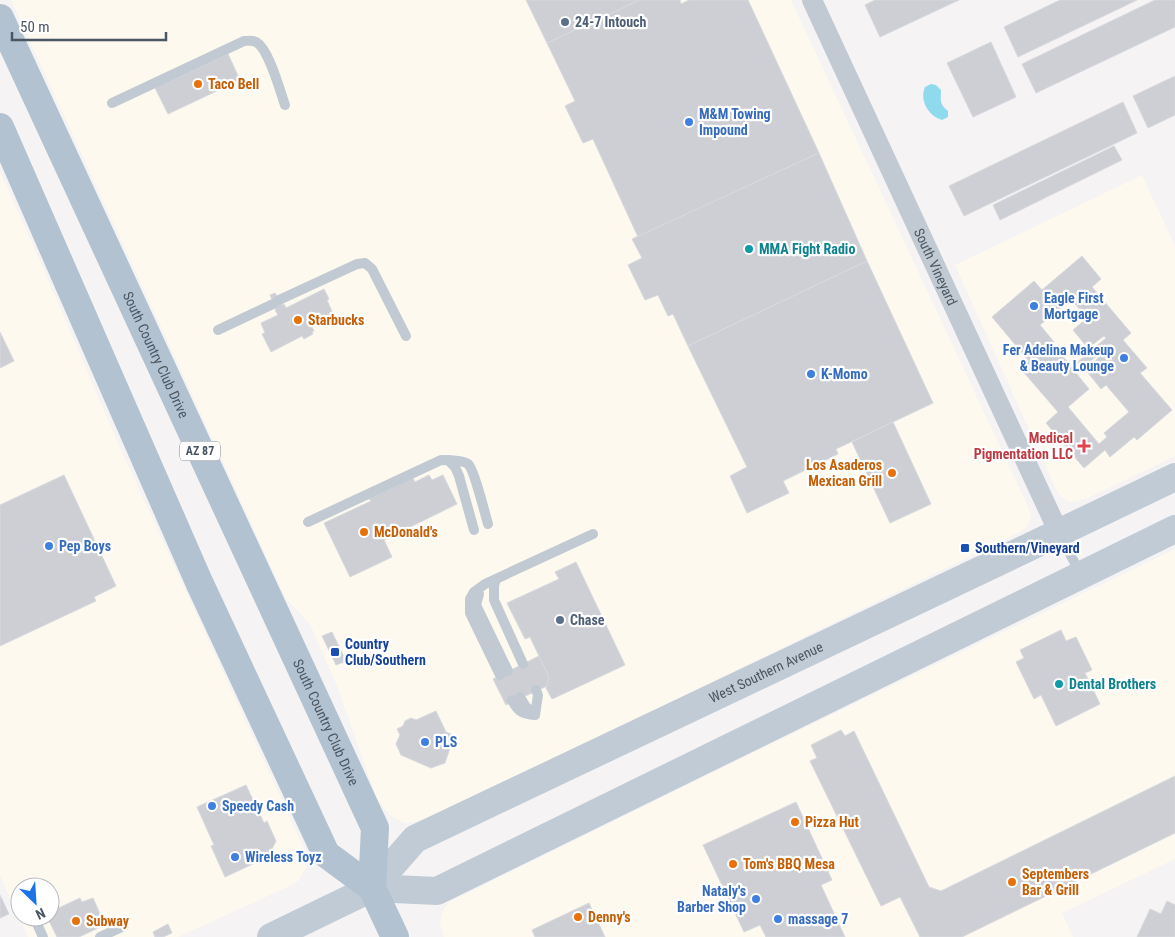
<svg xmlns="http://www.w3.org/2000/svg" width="1175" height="937" font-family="'Roboto Condensed',sans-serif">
<rect width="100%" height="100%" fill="#f5f3f3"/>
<g fill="#fdf9ef" fill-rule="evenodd">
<polygon points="11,0 791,0 1027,504 1031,516 1028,525 1020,532 432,818 412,822 404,823 388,814 377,799 337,686 310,624 286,599"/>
<path d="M 0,172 L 36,252 L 120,448 L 307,855 L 306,868 L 299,880 L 292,885 L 178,937 L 28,937 L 0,876 ZM 20,887 L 50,887 L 50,917 L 20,917 Z"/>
<polygon points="1142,175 1175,246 1175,456 1088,498 1077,501 1069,502 1061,497 1056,489 955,265"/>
<polygon points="1175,549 1175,859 1062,913 1073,937 444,937 440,923 442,912 449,902 775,742"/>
</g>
<path fill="#90daee" d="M 931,84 L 936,85 L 941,90 C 941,101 939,103 948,111 L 948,117 L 942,120 C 929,116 919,101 925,87 Z"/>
<g fill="#cdcfd5" stroke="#d7d9de" fill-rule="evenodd">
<polygon points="526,0 640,0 547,43"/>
<polygon points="640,0 680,0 681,4 689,0 748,0 819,153 638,237 593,139 583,143 565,106 575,101 547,43"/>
<polygon points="875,0 959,0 880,37 865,5"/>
<polygon points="1060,0 1137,0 1018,57 1004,27"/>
<polygon points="1155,0 1175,0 1175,27 1036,93 1022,64"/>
<polygon points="991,42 1016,97 973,117 947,63"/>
<polygon points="228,54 240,80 168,114 155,88"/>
<polygon points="1175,76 1175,115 1148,128 1133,96"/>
<polygon points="1123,102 1137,133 964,216 949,186"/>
<polygon points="1114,146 1122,160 1000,220 993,205"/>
<polygon points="819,153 867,261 688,346 673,314 668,316 658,295 645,300 628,265 642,258 632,239"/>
<path d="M 1082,256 L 1101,279 L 1092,287 L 1131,333 L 1123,340 L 1147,368 L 1140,373 L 1172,410 L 1137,440 L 1134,437 L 1110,457 L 1105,450 L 1084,468 L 1046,423 L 1058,412 L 1020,368 L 1029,361 L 992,317 L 1034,281 L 1042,290 ZM 1071,299 L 1087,318 L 1073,330 L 1088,348 L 1104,336 L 1106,338 L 1072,367 L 1052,344 L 1054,342 L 1040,325 ZM 1111,344 L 1113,346 L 1085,369 L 1101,389 L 1106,385 L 1129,412 L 1104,433 L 1107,437 L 1099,444 L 1068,407 L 1089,389 L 1076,373 Z"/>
<polygon points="867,261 933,403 836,449 838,454 783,481 789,493 747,513 730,476 747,467 688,346"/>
<polygon points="324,289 329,299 327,300 334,316 312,327 314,331 312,332 313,334 304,339 302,336 271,352 262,334 265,333 261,323 278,315 275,310 276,309 270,295 275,293 282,305 284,304 286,308"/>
<polygon points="0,332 14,361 0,368"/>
<polygon points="893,422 931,504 890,523 852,442"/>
<polygon points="64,475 116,586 94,597 96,601 0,646 0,505"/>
<polygon points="429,475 432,480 443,475 457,504 384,540 392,557 350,577 324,523 371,501 369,499 413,478 415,482"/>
<polygon points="576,562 625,665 552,699 546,688 549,677 530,637 525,639 507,603 559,579 555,572"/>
<polygon points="1061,630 1066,641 1076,637 1092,670 1085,673 1100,704 1056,726 1041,695 1034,699 1016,662 1024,658 1020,650"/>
<polygon points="332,632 346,661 336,665 322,636"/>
<polygon points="539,656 549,677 547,686 506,705 493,679"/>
<polygon points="436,711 446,732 451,734 453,739 445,763 431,768 401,755 396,744 400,735 397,729 403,726 405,721 411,718 416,720"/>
<polygon points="841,730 845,736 854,731 929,887 941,891 1175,776 1175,833 962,937 920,937 900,897 881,906 810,761 817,758 811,745"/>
<polygon points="246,785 264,823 267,821 276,841 268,857 225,877 211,846 214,845 197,807"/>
<polygon points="796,802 832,880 821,885 845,937 766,937 760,925 744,932 703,845"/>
<polygon points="0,895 9,914 0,918"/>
<polygon points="80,898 82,902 93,898 105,925 79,937 57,937 47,917 50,917 50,912"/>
<polygon points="1167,901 1175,905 1175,937 1137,937 1150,909 1161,914"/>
<polygon points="589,903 605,937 535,937 532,930"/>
<polygon points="168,924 172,933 163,937 155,937 153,932"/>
</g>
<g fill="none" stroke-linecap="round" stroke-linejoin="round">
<g stroke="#c1cad2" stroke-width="10">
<path d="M 112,103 L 244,41 C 248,41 253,40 256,42 C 269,49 280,91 285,105"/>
<polyline points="279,300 357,264 365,263 372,269 406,336"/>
<polyline points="218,330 273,304"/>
<polyline points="448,460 455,467 459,476 474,530"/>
<path d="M 308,522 L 441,460 C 447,460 463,460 468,464 C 474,469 485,514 488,524"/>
<polyline points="1059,533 1080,573"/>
<polyline points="496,579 494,586 494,600 523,664"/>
<polyline points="479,594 476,605 508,671"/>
<polyline points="500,675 470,613 470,599 474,592 485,584 593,534"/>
<polyline points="520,697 526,707 535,714"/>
<path d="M 512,700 C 518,712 523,714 535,715"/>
<polyline points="535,715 538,695 536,690"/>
<polyline points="34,917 43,937"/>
<polyline points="100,937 124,926"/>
</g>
<path stroke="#c1cad2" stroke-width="20" id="s1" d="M 812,0 L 1059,533"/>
<g stroke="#c1cbd6" stroke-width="28">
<polyline points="372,888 437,891 1175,529"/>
<path id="s2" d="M 271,937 L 372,888 L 415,839 L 998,562 L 1175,477"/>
</g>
<g stroke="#b3c2d1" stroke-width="28">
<path id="s3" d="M 0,18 L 375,828 L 372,888 L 395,937"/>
<polyline points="0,127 199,582 326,854 372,888"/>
</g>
</g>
<g fill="#5c6f8a" stroke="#fff" stroke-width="2">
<circle cx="565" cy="22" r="5"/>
<circle cx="560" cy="620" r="5"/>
</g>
<g fill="#e8710a" stroke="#fff" stroke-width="2">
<circle cx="198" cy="84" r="5"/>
<circle cx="298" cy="320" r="5"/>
<circle cx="892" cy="473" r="5"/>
<circle cx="364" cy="532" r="5"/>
<circle cx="795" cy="822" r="5"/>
<circle cx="733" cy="864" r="5"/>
<circle cx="1012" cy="882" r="5"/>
<circle cx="578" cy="917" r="5"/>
<circle cx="76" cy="921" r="5"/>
</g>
<g fill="#3f7fe0" stroke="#fff" stroke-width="2">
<circle cx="689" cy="122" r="5"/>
<circle cx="1034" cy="306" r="5"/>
<circle cx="1124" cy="358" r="5"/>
<circle cx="811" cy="374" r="5"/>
<circle cx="49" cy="546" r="5"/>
<circle cx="425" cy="742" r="5"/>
<circle cx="212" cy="806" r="5"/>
<circle cx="235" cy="857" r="5"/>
<circle cx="756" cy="899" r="5"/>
<circle cx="778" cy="919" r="5"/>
</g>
<g fill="#0f9aa8" stroke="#fff" stroke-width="2">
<circle cx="749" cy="249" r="5"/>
<circle cx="1059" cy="684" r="5"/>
</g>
<path fill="#e0444e" stroke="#fff" stroke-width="2" d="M1081.5 438.5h5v5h5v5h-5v5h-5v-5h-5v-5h5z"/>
<g fill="#1a4fb4" stroke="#fff" stroke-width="2">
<rect x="960" y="543" width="10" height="10" rx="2.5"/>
<rect x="330" y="647" width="10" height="10" rx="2.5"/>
</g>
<g text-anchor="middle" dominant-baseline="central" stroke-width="4.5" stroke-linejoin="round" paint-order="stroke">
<rect fill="#fff" stroke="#808990" stroke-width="1" x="180" y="441.5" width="40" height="19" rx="4"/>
<g font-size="12" font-weight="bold" fill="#4a5661">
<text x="200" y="451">AZ 87</text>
</g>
<g font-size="14" font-weight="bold" fill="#4e5e75" stroke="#fff" text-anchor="start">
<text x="575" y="22">24-7 Intouch</text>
<text x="570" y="620">Chase</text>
</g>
<g font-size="14" font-weight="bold" fill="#c56008" stroke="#fff" text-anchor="start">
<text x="208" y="84">Taco Bell</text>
<text x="308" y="320">Starbucks</text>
<text x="882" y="465" text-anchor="end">Los Asaderos<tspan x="882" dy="16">Mexican Grill</tspan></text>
<text x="374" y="532">McDonald's</text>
<text x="805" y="822">Pizza Hut</text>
<text x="743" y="864">Tom's BBQ Mesa</text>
<text x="1022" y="874">Septembers<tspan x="1022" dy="16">Bar &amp; Grill</tspan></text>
<text x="588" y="917">Denny's</text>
<text x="86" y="921">Subway</text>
</g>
<g font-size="14" font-weight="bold" fill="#366cbe" stroke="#fff" text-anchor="start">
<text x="699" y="114">M&amp;M Towing<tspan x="699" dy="16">Impound</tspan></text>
<text x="1044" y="298">Eagle First<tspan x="1044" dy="16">Mortgage</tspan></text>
<text x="1114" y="350" text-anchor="end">Fer Adelina Makeup<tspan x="1114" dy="16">&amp; Beauty Lounge</tspan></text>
<text x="821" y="374">K-Momo</text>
<text x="59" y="546">Pep Boys</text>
<text x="435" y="742">PLS</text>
<text x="222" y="806">Speedy Cash</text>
<text x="245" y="857">Wireless Toyz</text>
<text x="746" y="891" text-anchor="end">Nataly's<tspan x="746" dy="16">Barber Shop</tspan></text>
<text x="788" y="919">massage 7</text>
</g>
<g font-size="14" font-weight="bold" fill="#0d838f" stroke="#fff" text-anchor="start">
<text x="759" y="249">MMA Fight Radio</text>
<text x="1069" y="684">Dental Brothers</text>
</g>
<g font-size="14" fill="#4a5661" stroke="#fff">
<text stroke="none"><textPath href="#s1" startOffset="294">South Vineyard</textPath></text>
<text stroke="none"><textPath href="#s3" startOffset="371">South Country Club Drive</textPath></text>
<text stroke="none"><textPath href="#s2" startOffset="566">West Southern Avenue</textPath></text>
<text stroke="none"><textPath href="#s3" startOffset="776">South Country Club Drive</textPath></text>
</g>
<g font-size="14" font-weight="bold" fill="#be3a42" stroke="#fff" text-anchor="end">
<text x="1073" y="438">Medical<tspan x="1073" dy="16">Pigmentation LLC</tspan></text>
</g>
<g font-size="14" font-weight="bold" fill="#164399" stroke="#fff" text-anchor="start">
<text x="975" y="548">Southern/Vineyard</text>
<text x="345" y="644">Country<tspan x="345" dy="16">Club/Southern</tspan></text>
</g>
</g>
<g transform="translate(35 902) rotate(155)"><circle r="24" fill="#ffffff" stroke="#b7bbc0"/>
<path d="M0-4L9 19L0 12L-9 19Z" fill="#1a73e8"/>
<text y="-8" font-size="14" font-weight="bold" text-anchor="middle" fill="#4a5661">N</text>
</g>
<path d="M12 32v8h154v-8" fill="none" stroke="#4a5661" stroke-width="2.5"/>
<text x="20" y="32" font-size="15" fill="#4a5661" stroke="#ffffff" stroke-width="4" paint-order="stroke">50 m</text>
</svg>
